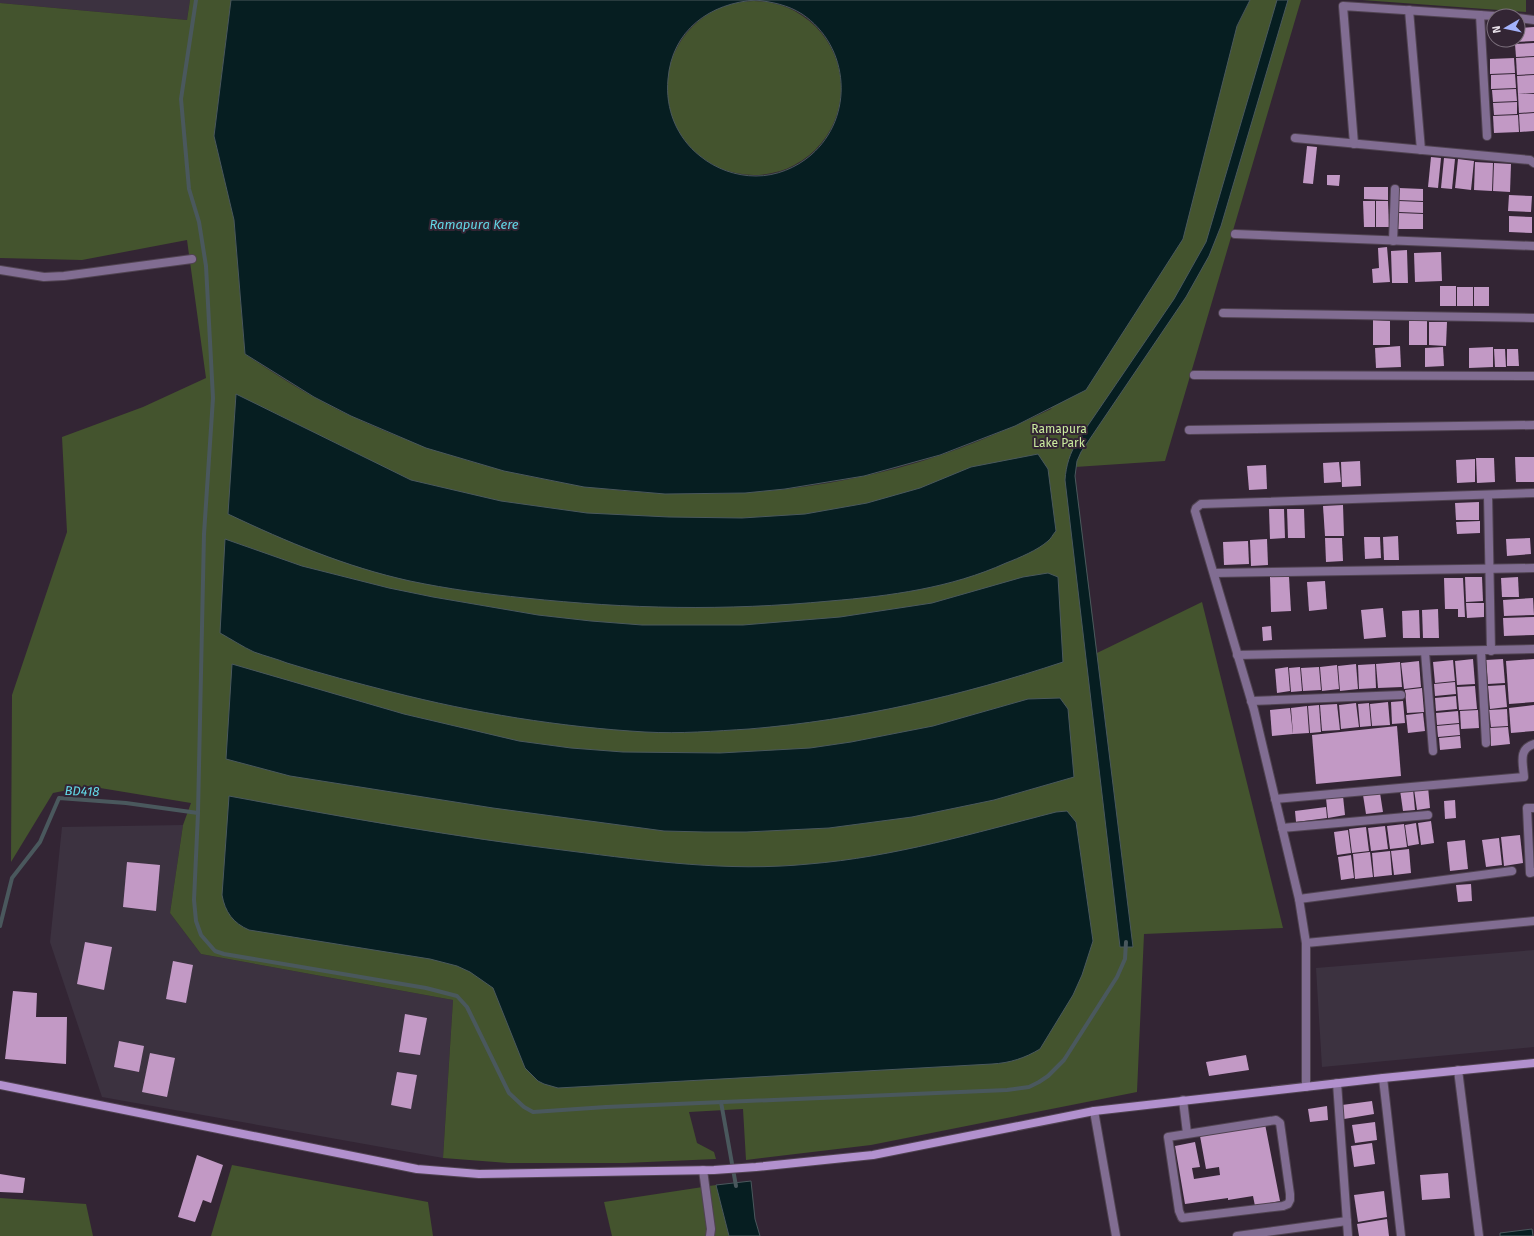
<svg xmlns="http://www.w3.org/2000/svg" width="1534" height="1236" font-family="'Fira Sans',sans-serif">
<rect width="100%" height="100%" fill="#332534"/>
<g fill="#3c3240">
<polygon points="0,0 190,0 187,20 0,3"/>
<polygon points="183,825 170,913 201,954 453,1000 443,1158 102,1097 50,942 62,827"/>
<polygon points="1534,950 1534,1047 1322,1067 1316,968"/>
</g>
<g fill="#44542e">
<path d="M 190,0 L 231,0 L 214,136 L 234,220 L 245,354 C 279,377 314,399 351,416 C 535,503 748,519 941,455 C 979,442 1015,426 1051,409 L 1250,0 L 1301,0 L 1165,461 L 1075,467 L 1075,476 L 1097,653 L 1202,602 L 1283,928 L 1144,934 L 1137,1092 L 871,1145 L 746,1160 L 743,1109 L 689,1112 L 697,1143 L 714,1152 L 716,1159 L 625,1163 L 508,1163 L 443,1158 L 453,1000 L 201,954 L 170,913 L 183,825 L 191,803 L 88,786 L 53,793 L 11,862 L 12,695 L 67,532 L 62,437 L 143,407 L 206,378 L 187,240 L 82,260 L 0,258 L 0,3 L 187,20 Z"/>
<polygon points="1362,0 1526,0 1526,12"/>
<circle cx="754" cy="88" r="87"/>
<polygon points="232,1165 428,1202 433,1236 211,1236"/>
<polygon points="716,1185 729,1236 612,1236 604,1202"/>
<polygon points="0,1198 86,1204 93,1236 0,1236"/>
</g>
<g fill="#061e21" stroke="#4a585d" fill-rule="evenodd">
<path d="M 231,0 L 1250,0 L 1237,26 L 1183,239 L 1086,390 L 1015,426 L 940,455 L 864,476 L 785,489 L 745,493 L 665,494 L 584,487 L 504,471 L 426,448 L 351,416 L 314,397 L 245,354 L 234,220 L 214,136 ZM 756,0 C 772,2 788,5 802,14 C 850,46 855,117 811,155 C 796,168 776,176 756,176 C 736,176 716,169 700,156 C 677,138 665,109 668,79 C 672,30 710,3 756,0 Z"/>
<path d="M 1277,0 L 1288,0 L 1221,226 L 1209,256 L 1186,297 L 1081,452 L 1077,461 L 1075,476 L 1133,947 L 1120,947 L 1065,480 C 1066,465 1070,453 1078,440 L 1174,299 L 1206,242 Z"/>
<path d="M 236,394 L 411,480 L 501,501 L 587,513 L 669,517 L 742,518 L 805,514 L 867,503 L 920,488 L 971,467 L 1038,454 L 1048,469 L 1056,531 C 1053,534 1051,539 1048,541 C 1038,550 1019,558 1006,563 C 951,588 890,596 830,601 C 725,611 629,609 525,598 C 486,594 448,589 410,581 C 346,567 287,542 228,514 Z"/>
<path d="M 225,539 L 302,566 L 389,588 L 433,597 L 538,615 L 591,621 L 642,625 L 743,625 L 840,617 L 932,603 L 1023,577 L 1048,573 L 1058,577 L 1063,662 C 961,696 857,720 749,729 C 715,731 680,734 645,732 C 560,727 474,713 392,692 C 357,683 322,674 287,663 C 277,659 265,656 254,652 C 243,647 231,639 220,633 Z"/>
<polygon points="232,664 404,714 519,741 571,748 623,752 720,753 810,748 851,742 933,726 1028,699 1060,698 1068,709 1074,777 994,800 912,817 829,828 746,832 705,832 664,831 493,808 290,776 226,759"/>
<path d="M 229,796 C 342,817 455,837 570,851 C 649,861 729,872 809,864 C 894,857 974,833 1056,812 L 1067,811 L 1076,822 L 1093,941 L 1082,975 L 1073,995 L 1040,1049 C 1025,1058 1010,1063 992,1064 L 558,1088 L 544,1084 L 538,1081 L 525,1068 L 493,988 L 470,972 L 457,966 L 430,959 L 249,930 C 233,923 225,912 222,895 Z"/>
<polygon points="751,1181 755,1219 760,1236 729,1236 716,1185"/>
<polygon points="1532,1229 1533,1236 1500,1236 1500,1233"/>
</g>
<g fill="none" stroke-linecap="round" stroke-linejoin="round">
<g stroke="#4a585d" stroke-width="4">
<polyline points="196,0 181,99 189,189 199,222 206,266 213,398 204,534 198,813 194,900 196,921 201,935 215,951 224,954 426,988 457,996 467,1007 509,1093 524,1107 533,1112 606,1107 1007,1090 1029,1087 1039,1082 1048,1076 1064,1060 1117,977 1125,959 1126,942"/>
<polyline points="0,926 12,878 40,842 59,798 126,803 198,813"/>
<polyline points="721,1102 736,1186"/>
</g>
</g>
<g fill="#c299c5">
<polygon points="1534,27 1534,41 1514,42 1514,40 1518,40 1518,28"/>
<polygon points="1534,43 1534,56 1516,57 1515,44"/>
<polygon points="1534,57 1534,74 1517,75 1516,58"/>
<polygon points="1514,58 1515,73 1490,74 1490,59"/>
<polygon points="1515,74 1516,88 1491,89 1491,75"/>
<polygon points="1534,75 1534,93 1518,94 1517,76"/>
<polygon points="1516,89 1517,101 1493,102 1492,90"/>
<polygon points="1518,94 1534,94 1534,112 1519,113"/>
<polygon points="1517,102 1517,114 1494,115 1493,103"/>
<polygon points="1534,113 1534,131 1520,132 1519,114"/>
<polygon points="1518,115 1519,132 1494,133 1493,116"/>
<polygon points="1307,146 1317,147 1313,184 1303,183"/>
<polygon points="1431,157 1441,158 1438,188 1428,187"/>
<polygon points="1444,158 1455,159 1452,189 1441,188"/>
<polygon points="1458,159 1474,161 1471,190 1455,188"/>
<polygon points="1475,162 1493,163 1492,191 1474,190"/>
<polygon points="1494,163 1511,164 1510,192 1493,191"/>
<polygon points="1327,175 1340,175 1339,186 1327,185"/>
<polygon points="1364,187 1388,187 1388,200 1364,199"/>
<polygon points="1399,188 1423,189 1423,201 1398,200"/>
<polygon points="1509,195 1532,196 1531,212 1508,211"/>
<polygon points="1363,201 1375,201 1375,227 1364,227"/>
<polygon points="1376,201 1388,201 1389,227 1376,227"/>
<polygon points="1399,201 1423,202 1423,213 1399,212"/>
<polygon points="1399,213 1423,214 1423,229 1398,229"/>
<polygon points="1509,216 1532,217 1532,233 1509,232"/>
<polygon points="1387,247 1390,282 1373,283 1372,269 1379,268 1378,248"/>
<polygon points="1407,250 1408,283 1392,283 1391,251"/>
<polygon points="1441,252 1442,281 1415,282 1414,253"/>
<rect x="1440" y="286" width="16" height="20"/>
<rect x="1457" y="287" width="16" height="19"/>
<rect x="1474" y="287" width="15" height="19"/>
<polygon points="1373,320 1390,321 1390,345 1373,345"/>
<rect x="1409" y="321" width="18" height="24"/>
<polygon points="1429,322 1447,322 1446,346 1429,345"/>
<polygon points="1400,346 1401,367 1376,368 1375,348"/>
<polygon points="1443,347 1444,366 1425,367 1425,348"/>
<polygon points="1493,347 1493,367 1469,368 1469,348"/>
<polygon points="1494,349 1505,349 1506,367 1495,367"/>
<polygon points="1507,349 1518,349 1519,366 1507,366"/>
<polygon points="1515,457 1534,457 1534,482 1516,482"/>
<polygon points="1476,458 1494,458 1495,482 1477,483"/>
<polygon points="1475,459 1475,482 1457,483 1456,460"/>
<polygon points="1360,461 1361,486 1342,487 1341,462"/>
<polygon points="1339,462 1341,482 1324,483 1323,463"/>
<polygon points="1266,465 1267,489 1249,490 1247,466"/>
<polygon points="1479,502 1479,520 1456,520 1455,503"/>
<polygon points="1343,505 1344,536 1325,536 1323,506"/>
<polygon points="1269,509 1284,509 1285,538 1270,539"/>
<polygon points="1287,509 1304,509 1305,538 1288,538"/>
<polygon points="1480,521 1480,533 1457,534 1456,522"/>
<polygon points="1398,536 1399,560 1384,560 1383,537"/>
<polygon points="1364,537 1380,537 1381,558 1365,559"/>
<polygon points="1325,538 1342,538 1343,561 1326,562"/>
<polygon points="1530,538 1531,554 1507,556 1506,539"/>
<polygon points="1267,539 1268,565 1251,566 1250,540"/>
<polygon points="1248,541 1249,564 1224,565 1223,542"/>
<polygon points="1270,577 1289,577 1291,611 1271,612"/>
<polygon points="1465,577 1482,577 1483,601 1466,602"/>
<polygon points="1518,577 1519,597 1502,597 1501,578"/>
<polygon points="1444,578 1463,578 1465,617 1458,617 1458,609 1445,609"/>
<polygon points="1325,581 1327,609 1309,611 1307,582"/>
<polygon points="1533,598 1534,615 1504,616 1503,600"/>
<polygon points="1466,603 1484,603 1484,617 1467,618"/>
<polygon points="1383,608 1386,637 1364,639 1361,610"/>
<polygon points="1438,609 1439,638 1423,638 1422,610"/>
<polygon points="1419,610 1420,638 1403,638 1402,611"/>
<polygon points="1534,617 1534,635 1504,636 1503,618"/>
<polygon points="1271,626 1272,640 1263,641 1262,627"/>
<polygon points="1473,659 1475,684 1457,685 1455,661"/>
<polygon points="1503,659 1505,683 1488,684 1486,660"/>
<polygon points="1534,659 1534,702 1509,704 1506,661"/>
<polygon points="1453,660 1455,681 1435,683 1433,662"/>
<polygon points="1419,661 1421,687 1404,689 1401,663"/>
<polygon points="1400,662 1402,687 1378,688 1376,664"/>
<polygon points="1356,664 1358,689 1340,691 1338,666"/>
<polygon points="1375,664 1376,688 1359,689 1358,665"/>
<polygon points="1337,665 1339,689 1322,691 1320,667"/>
<polygon points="1288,667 1290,691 1277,693 1275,669"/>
<polygon points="1300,667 1302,691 1291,692 1289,668"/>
<polygon points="1319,667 1321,690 1303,691 1301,668"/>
<polygon points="1455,682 1456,694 1435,696 1434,684"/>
<polygon points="1505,685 1507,707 1490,709 1488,686"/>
<polygon points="1475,686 1477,709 1459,710 1457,687"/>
<polygon points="1422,688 1424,712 1407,713 1405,690"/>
<polygon points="1456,696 1457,709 1436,711 1435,698"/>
<polygon points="1403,701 1405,723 1392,724 1391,702"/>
<polygon points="1388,702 1390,725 1372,726 1370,704"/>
<polygon points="1356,703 1359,727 1341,729 1339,705"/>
<polygon points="1369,703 1371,726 1360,727 1358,704"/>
<polygon points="1337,704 1340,730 1322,731 1320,705"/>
<polygon points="1319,705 1321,732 1310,733 1308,706"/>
<polygon points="1534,705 1534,731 1511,733 1509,708"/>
<polygon points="1307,706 1309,733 1293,734 1291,708"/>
<polygon points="1290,708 1293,734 1272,736 1270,710"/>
<polygon points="1507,709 1508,726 1491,727 1489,710"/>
<polygon points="1478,710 1479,728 1461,729 1460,711"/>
<polygon points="1458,711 1459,723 1437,725 1436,713"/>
<polygon points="1423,713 1425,731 1408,733 1406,715"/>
<polygon points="1459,724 1460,735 1438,737 1437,726"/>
<polygon points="1397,726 1401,776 1316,784 1312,735"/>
<polygon points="1508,727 1510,744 1491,746 1490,728"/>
<polygon points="1460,736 1461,748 1440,750 1439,738"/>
<polygon points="1428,787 1430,808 1417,810 1414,789"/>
<polygon points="1413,789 1415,810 1403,811 1400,790"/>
<polygon points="1380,793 1383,812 1366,814 1363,795"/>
<polygon points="1343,796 1345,815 1328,818 1326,798"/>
<polygon points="1455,800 1456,818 1445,819 1444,801"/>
<polygon points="1326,807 1327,818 1296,822 1295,811"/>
<polygon points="1431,821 1434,843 1421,845 1418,823"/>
<polygon points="1416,823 1419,844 1408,846 1405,825"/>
<polygon points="1404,824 1407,847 1390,849 1387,826"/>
<polygon points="1385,826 1388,849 1371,851 1368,828"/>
<polygon points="1366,827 1369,851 1352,853 1349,829"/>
<polygon points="1348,830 1351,853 1337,855 1334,832"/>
<polygon points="1520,835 1523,863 1504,866 1501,837"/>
<polygon points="1499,838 1502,865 1486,867 1482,840"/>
<polygon points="1465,840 1468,869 1450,871 1447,842"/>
<polygon points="1409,849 1411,873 1394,875 1391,851"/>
<polygon points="1390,851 1392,875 1374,877 1372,853"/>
<polygon points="1370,852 1373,877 1355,879 1353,854"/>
<polygon points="1351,855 1354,878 1341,880 1338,857"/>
<polygon points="127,862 160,865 156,911 123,907"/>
<polygon points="1471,884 1472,901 1458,902 1456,885"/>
<polygon points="85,942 112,947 104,990 77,984"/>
<polygon points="173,961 193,965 186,1003 166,999"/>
<polygon points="13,991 37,993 36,1017 67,1017 66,1064 5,1059"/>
<polygon points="405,1014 427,1018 420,1055 399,1052"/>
<polygon points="119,1041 144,1046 139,1072 114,1067"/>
<polygon points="150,1053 175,1058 167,1097 142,1092"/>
<polygon points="1246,1055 1249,1070 1209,1076 1206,1062"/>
<polygon points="397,1072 417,1075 411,1109 391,1105"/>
<polygon points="1372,1101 1374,1114 1344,1119 1342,1105"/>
<polygon points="1327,1106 1328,1120 1310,1122 1308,1109"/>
<polygon points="1375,1122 1377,1140 1355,1143 1352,1125"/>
<polygon points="1265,1124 1280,1201 1255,1206 1253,1196 1228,1200 1228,1198 1185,1204 1175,1146 1195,1142 1200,1167 1192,1168 1194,1179 1220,1175 1219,1167 1206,1169 1200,1136"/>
<polygon points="1372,1143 1375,1164 1354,1167 1351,1146"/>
<polygon points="197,1155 223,1165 211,1203 203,1200 195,1222 178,1217"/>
<polygon points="1448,1173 1450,1198 1422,1200 1420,1175"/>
<polygon points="0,1174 25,1178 23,1193 0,1192"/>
<polygon points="1384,1191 1387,1217 1358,1222 1354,1195"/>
<polygon points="1387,1219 1389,1236 1359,1236 1357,1224"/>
</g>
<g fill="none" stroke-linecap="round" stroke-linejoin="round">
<defs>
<g id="service">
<polyline points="0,270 44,277 64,276 192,259"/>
<polyline points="1306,943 1534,921"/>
<polyline points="1458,1070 1479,1236"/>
<polyline points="1094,1111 1116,1236"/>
<polyline points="703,1170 711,1229 710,1236"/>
</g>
<g id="minor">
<polyline points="1409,10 1421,150"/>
<polyline points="1518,18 1534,20"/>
<polyline points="1487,136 1480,15 1494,16"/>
<polyline points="1295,138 1530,160 1534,163"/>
<polyline points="1354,144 1343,6 1480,15"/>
<polyline points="1235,234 1534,246"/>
<polyline points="1393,241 1395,189"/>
<polyline points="1223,313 1534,318"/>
<polyline points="1194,375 1534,376"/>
<polyline points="1189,430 1534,425"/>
<polyline points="1488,495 1491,651"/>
<polyline points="1214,573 1534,568"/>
<polyline points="1481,651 1486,743"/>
<polyline points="1425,652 1433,751"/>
<polyline points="1237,655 1534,649"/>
<polyline points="1251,701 1401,695"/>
<path d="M 1275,799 L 1524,777 C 1523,763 1518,749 1534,744"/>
<polyline points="1534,808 1527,808 1530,873 1534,872"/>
<polyline points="1282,828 1428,815"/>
<polyline points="1299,899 1254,710 1195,511 1196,508 1201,504 1534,493"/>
<polyline points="1383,1078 1401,1236"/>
<polyline points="1337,1083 1348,1236"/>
<polyline points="1306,1087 1306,943 1299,899 1512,871"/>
<polyline points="1183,1100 1187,1133"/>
<polygon points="1276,1120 1280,1123 1290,1194 1290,1200 1288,1204 1283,1206 1182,1218 1179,1211 1168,1137"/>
<polyline points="1237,1236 1347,1221"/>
</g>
<polyline id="secondary" points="0,1085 417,1169 479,1174 714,1170 756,1167 873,1155 1094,1111 1383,1078 1534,1063"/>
</defs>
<use href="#service" stroke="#504351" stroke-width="10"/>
<use href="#minor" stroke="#504351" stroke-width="10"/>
<use href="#secondary" stroke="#504351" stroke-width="10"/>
<use href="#service" stroke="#816d92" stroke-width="8"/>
<use href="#minor" stroke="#816d92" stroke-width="8"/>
<use href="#secondary" stroke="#b291ce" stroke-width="8"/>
</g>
<g text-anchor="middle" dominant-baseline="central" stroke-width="4" stroke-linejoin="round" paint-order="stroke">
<g font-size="12" fill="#cbec9f" stroke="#332534">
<text x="1059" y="429">Ramapura<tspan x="1059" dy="14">Lake Park</tspan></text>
</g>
<g font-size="13" font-style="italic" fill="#62d7e6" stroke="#332534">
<text x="474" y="224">Ramapura Kere</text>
<text transform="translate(82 791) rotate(2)">BD418</text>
</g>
</g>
<g transform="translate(1506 28) rotate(261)"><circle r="19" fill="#332534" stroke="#7c707d"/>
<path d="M0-3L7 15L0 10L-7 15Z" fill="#a3b2fc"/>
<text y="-6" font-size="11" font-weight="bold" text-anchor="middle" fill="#e9e1ea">N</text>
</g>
</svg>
